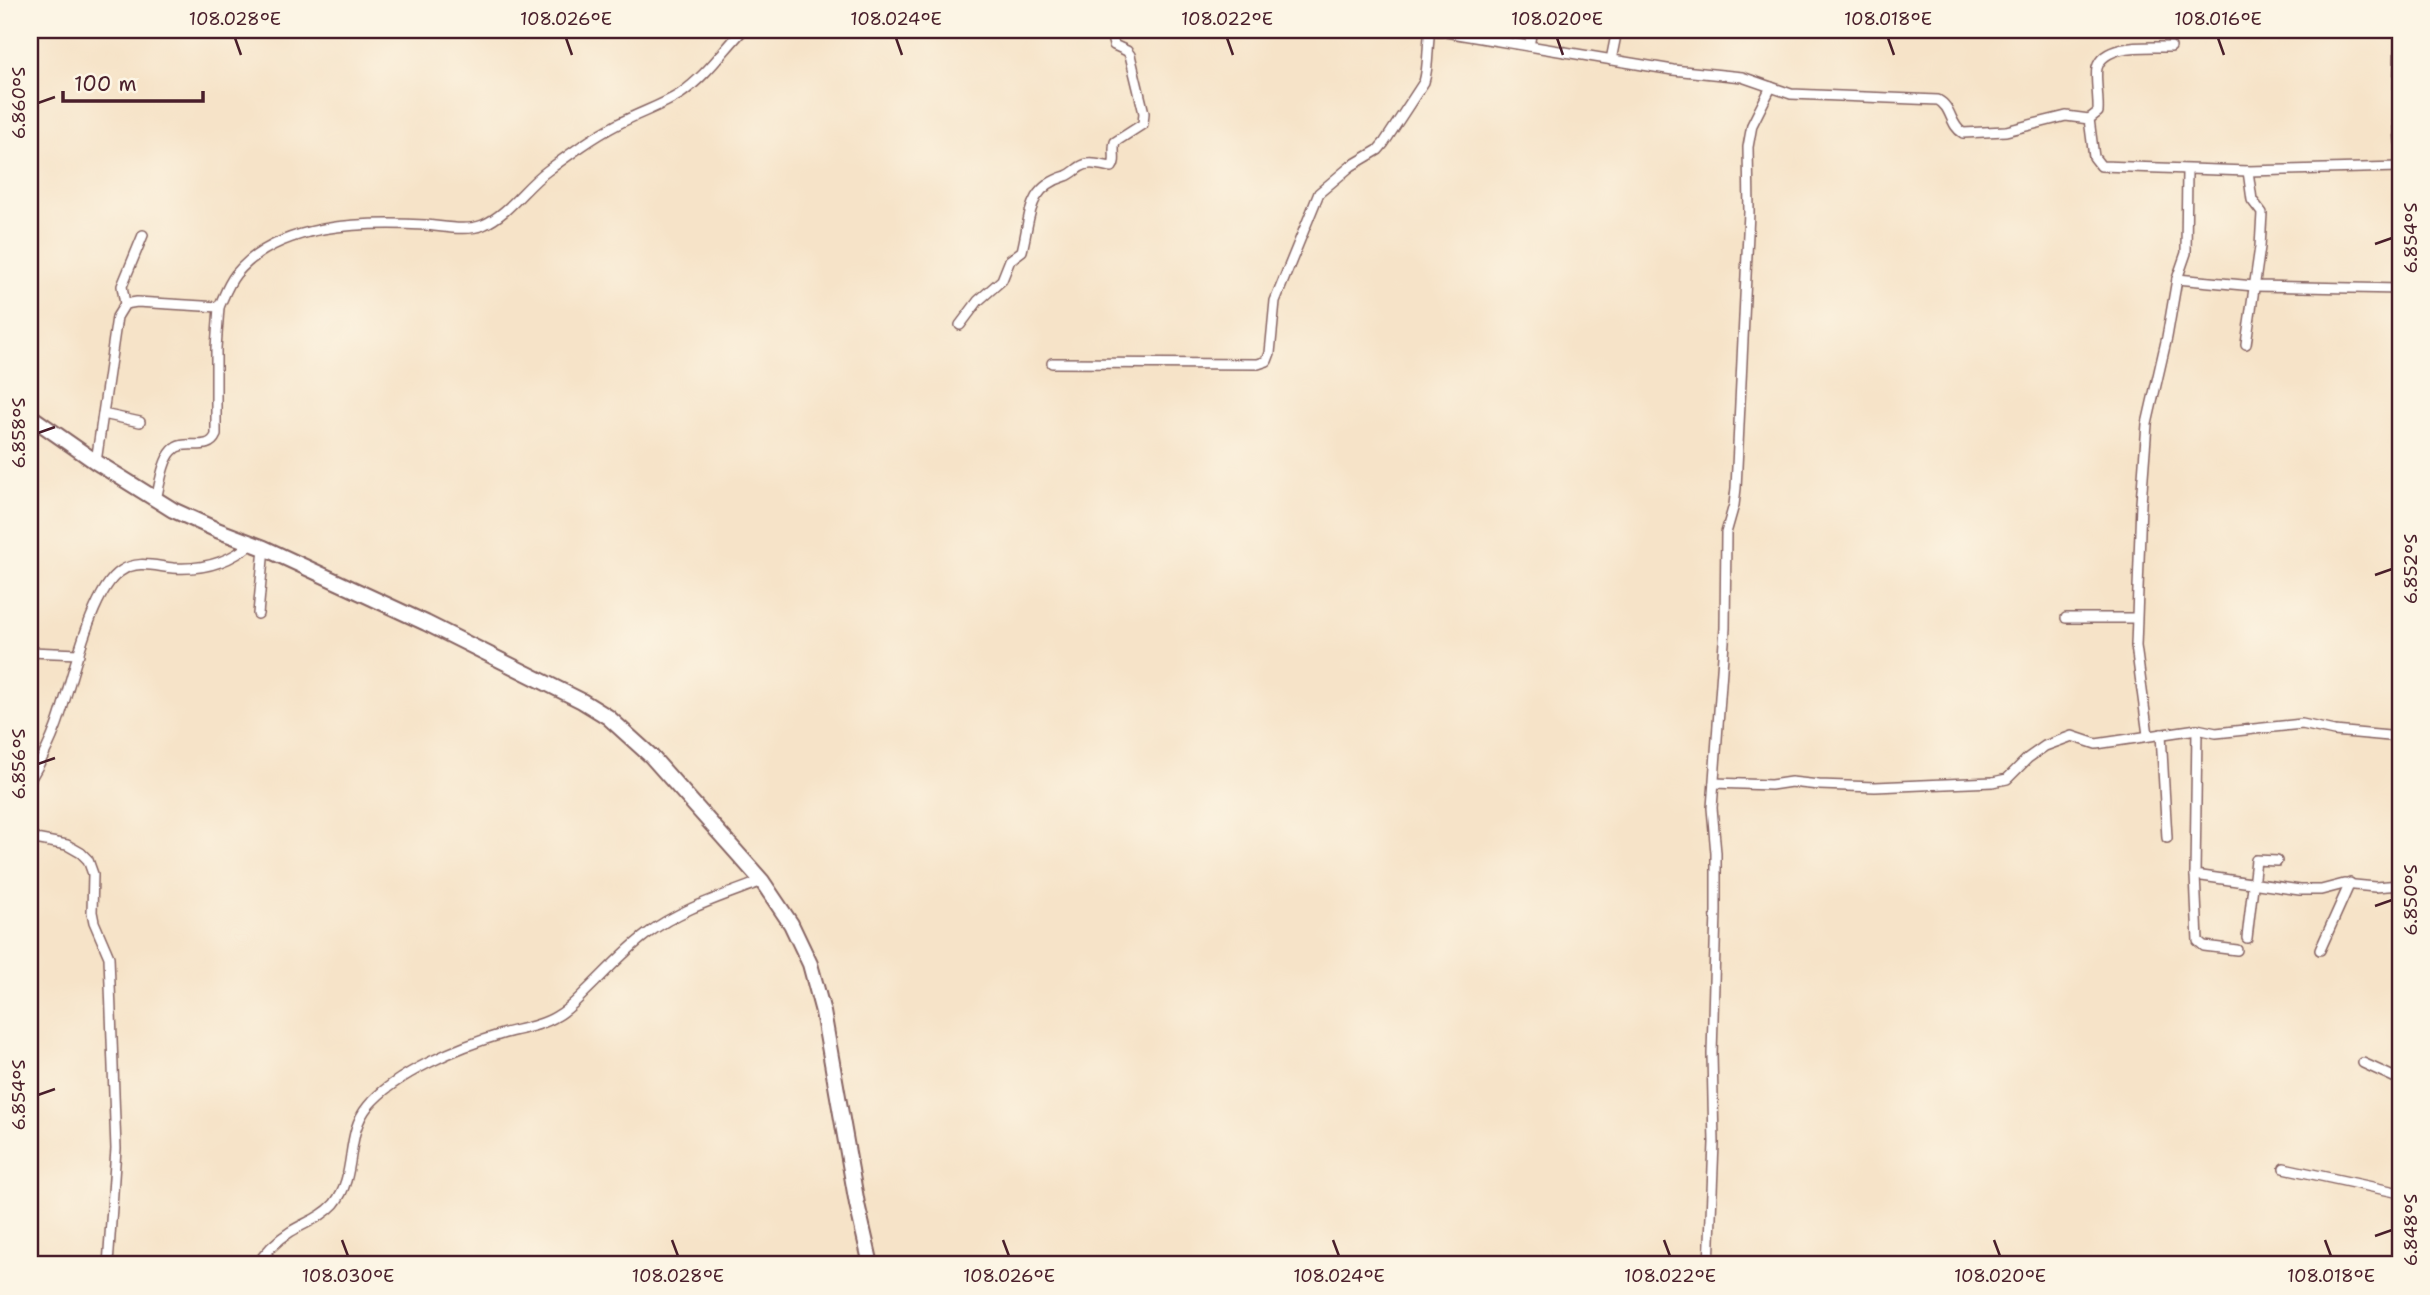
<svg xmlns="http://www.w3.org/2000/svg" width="2430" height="1295" font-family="'Shantell Sans',sans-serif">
<rect width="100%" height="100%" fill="#fcf5e5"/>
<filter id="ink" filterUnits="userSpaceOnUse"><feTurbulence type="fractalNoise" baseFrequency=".0143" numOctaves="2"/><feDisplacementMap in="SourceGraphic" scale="14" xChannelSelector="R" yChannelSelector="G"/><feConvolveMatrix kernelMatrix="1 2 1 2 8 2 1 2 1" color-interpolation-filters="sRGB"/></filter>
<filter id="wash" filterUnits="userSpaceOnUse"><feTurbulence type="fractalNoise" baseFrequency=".00686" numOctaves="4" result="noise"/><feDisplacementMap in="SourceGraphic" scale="28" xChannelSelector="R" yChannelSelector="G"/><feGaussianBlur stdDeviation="1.57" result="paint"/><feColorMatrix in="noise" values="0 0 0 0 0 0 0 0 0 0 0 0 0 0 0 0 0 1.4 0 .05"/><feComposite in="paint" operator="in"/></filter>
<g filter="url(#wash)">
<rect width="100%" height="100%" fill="#f6e3c8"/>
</g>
<g filter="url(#ink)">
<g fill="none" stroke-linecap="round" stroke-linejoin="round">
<defs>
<g id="street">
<path d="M 1433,30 L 1673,70 L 1742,77 L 1791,94 L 1938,100 C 1952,107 1950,126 1963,133 L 2006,131 L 2066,116 L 2089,119 L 2094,157 L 2101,166 L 2248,171 L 2400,167"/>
<polyline points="2400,30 2398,107 2400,142"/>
<polyline points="1529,46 1532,30"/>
<polyline points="1611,60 1617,30"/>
<path d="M 2089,119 L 2098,112 C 2099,100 2095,77 2097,68 C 2104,42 2151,48 2171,47"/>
<polyline points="2177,279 2254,286 2400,289"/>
<polyline points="125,304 122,286 143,235"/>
<path d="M 960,325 L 978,301 L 1002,280 L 1010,260 L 1022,251 C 1031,216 1026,188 1066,176 C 1072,174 1075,170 1080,167 C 1090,160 1101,166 1112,167 C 1117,161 1112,150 1115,142 L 1143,124 L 1144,113 L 1130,55 L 1127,51 L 1114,45 L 1110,30"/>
<polyline points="2246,344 2260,247 2262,213 2252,200 2248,171"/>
<path d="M 1052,363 L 1258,364 L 1267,361 L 1270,353 L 1275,301 L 1319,193 L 1351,166 L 1378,150 L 1384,143 L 1424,82 C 1429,66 1427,46 1430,30"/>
<polyline points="103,414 140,422"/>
<path d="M 96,462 L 117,317 L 125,304 L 137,302 L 219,307 C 224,296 228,284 236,274 C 279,222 364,222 425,225 C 442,226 466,232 483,225 C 509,214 525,187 547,171 C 570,154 593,137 618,124 C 638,113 661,106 680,94 C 705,77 723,51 743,30"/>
<path d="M 156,499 C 160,485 162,462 172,451 C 184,437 208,454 216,435 L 216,348 L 219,307"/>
<polyline points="258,614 264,548"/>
<polyline points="2066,618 2136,618"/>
<polyline points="30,652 79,654"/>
<polyline points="2197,729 2195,875 2300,890 2321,890 2344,884 2375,887 2400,885"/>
<polyline points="2161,734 2167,838"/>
<polyline points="2148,735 2136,646 2141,503 2147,424 2167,337 2177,279 2186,253 2187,170"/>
<path d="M 30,780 C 40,763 49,746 56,727 C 70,691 89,591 121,571 C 137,560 154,566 173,568 C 202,570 230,562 252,543"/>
<polyline points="1714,783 1771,785 1791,782 1819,785 1875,787 1993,782 2007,779 2028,758 2045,746 2072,736 2096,744 2197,729 2216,733 2302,724 2334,731 2400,737"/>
<polyline points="30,838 67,845 81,853 88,860 93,874 92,912 94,922 109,957 116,1149 108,1265"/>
<polyline points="2195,875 2198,941 2204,946 2237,950"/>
<polyline points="2247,938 2256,860 2277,861"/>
<polyline points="2320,950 2350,883"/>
<polyline points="2363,1063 2400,1080"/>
<polyline points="2284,1168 2400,1193"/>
<path d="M 257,1265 C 266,1251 276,1241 290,1232 C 306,1222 321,1218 334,1204 C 358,1175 344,1135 368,1106 C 395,1073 461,1046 502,1034 C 520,1029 541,1026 557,1016 C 568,1010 576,1001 585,992 C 605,973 624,951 647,934 C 680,909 723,896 762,881"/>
<polyline points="1709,1265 1714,1143 1712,1054 1716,911 1716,853 1712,808 1725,628 1726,533 1734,505 1736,488 1749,212 1748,147 1752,125 1771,87"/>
</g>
<polyline id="primary" points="30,416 96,462 173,510 217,530 264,548 426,623 582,701 608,717 651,756 762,881 791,924 810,964 823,1012 857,1204 871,1265"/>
</defs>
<use href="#street" stroke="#866462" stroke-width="12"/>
<use href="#primary" stroke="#866462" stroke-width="18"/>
<use href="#street" stroke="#fff" stroke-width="9"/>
<use href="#primary" stroke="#fff" stroke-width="14"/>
</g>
</g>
<path fill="none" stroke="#4a1f2b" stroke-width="2.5" d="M 235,38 L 241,55M 566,38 L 572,55M 896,38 L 902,55M 1227,38 L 1233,55M 1557,38 L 1563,55M 1888,38 L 1894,55M 2218,38 L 2224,55M 38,103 L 55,97M 2375,244 L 2392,238M 38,433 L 55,427M 2375,575 L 2392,569M 38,764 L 55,758M 2375,906 L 2392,900M 38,1095 L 55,1089M 2375,1236 L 2392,1230M 342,1240 L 348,1256M 672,1240 L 678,1256M 1003,1240 L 1009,1256M 1333,1240 L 1339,1256M 1664,1240 L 1670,1256M 1994,1240 L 2000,1256M 2325,1240 L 2331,1256"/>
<rect width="2430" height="1295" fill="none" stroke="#fcf5e5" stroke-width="77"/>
<path d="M63 91v10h140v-10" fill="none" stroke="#4a1f2b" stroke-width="3.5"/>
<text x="74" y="91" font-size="21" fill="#4a1f2b" stroke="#fcf5e5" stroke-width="5" paint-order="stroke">100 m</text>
<rect x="38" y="38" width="2354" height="1218" fill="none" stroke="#4a1f2b" stroke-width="2.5"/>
<g font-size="18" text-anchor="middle" fill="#4a1f2b">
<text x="235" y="25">108.028°E</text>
<text x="566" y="25">108.026°E</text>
<text x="896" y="25">108.024°E</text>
<text x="1227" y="25">108.022°E</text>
<text x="1557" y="25">108.020°E</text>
<text x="1888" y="25">108.018°E</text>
<text x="2218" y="25">108.016°E</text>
<text transform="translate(19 103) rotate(-90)" y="6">6.860°S</text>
<text transform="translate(2411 238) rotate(-90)" y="6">6.854°S</text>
<text transform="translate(19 433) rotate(-90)" y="6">6.858°S</text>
<text transform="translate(2411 569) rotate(-90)" y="6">6.852°S</text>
<text transform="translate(19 764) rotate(-90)" y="6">6.856°S</text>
<text transform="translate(2411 900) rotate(-90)" y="6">6.850°S</text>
<text transform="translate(19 1095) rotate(-90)" y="6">6.854°S</text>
<text transform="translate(2411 1230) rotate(-90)" y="6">6.848°S</text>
<text x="348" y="1282">108.030°E</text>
<text x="678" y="1282">108.028°E</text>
<text x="1009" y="1282">108.026°E</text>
<text x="1339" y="1282">108.024°E</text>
<text x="1670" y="1282">108.022°E</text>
<text x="2000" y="1282">108.020°E</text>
<text x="2331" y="1282">108.018°E</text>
</g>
</svg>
